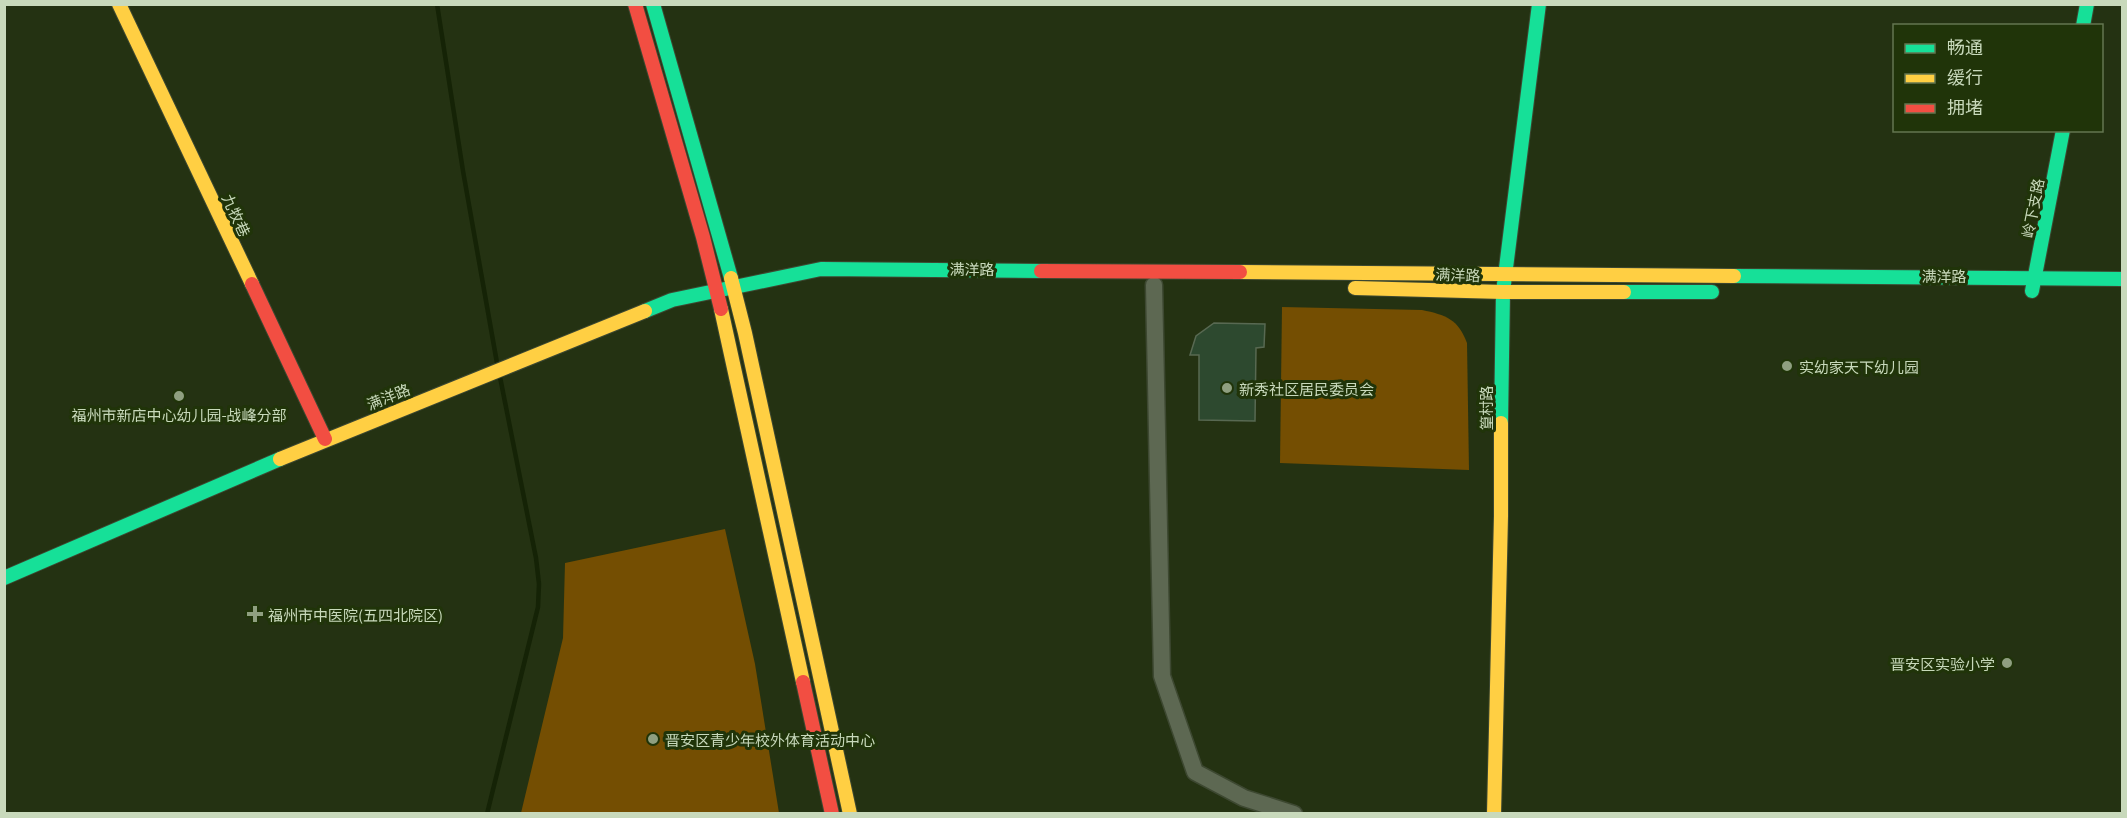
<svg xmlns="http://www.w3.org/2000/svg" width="2127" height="818" font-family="Georgia,'Noto Sans SC',serif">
<rect width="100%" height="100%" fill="#243212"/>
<g fill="#744e02">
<path d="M 1282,307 L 1422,310 C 1446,315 1458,319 1467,343 L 1469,470 L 1280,463 Z"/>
<polygon points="725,529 755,664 779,813 521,813 563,638 565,563"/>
</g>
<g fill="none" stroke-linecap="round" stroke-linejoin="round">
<g stroke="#152306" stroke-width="4.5">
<polyline points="437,4 463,171 497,363"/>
<polyline points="487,814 538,607 539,584 536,558 500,377"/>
</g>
</g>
<polygon fill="#2d492f" stroke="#586952" stroke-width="1.5" points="1214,323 1265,324 1264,347 1256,348 1255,421 1199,420 1199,355 1190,355 1196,336"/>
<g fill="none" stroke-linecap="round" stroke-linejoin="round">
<defs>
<polyline id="street" points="1154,285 1162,676 1195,772 1244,798 1294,814"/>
<g id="fast">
<polyline points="653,4 731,278"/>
<polyline points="2083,26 2087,4"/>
<polyline points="1734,276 2122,279"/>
<polyline points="2032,291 2063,130"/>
<polyline points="1624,292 1712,292"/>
<polyline points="645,311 672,300 821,269 1041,271"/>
<polyline points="1501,423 1503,292 1539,4"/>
<polyline points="4,578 280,459"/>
</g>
<g id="slow">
<polyline points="119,4 252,284"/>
<polyline points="1240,272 1734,276"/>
<polyline points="731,278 745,333 850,814"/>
<polyline points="1355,288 1503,292 1624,292"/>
<polyline points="721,309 803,682"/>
<polyline points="280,459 645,311"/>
<polyline points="1494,814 1501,516 1501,423"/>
</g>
<g id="jam">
<polyline points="635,4 703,237 721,309"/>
<polyline points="1041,271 1240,272"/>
<polyline points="252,284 325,439"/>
<polyline points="803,682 832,814"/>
</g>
</defs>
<use href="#street" stroke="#3d4831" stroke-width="19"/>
<use href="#fast" stroke="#3d4831" stroke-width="16"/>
<use href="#slow" stroke="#3d4831" stroke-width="16"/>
<use href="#jam" stroke="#3d4831" stroke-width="16"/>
<use href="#street" stroke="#5d6852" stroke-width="16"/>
<use href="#fast" stroke="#16e098" stroke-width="14"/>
<use href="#slow" stroke="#ffcf43" stroke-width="14"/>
<use href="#jam" stroke="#f24e42" stroke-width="14"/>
</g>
<g fill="#8f9f80" stroke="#203409" stroke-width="2">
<circle cx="1787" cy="366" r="6"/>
<circle cx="1227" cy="388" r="6"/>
<circle cx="179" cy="396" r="6"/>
<path d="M252 605h6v6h6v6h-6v6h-6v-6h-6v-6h6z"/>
<circle cx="2007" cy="663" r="6"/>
<circle cx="653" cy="739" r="6"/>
</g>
<g text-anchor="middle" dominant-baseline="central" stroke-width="6" stroke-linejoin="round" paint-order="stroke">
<g font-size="15" fill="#c8d9bb" stroke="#203409">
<text transform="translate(2032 208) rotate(-79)">岭下支路</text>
<text transform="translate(237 215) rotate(65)">九牧巷</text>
<text x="972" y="268">满洋路</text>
<text transform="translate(1458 274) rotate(2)">满洋路</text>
<text x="1944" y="275">满洋路</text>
<text transform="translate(388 396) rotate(-22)">满洋路</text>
<text transform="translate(1485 408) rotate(-90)">篁村路</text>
</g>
<g font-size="15" fill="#c8d9bb" stroke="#203409" text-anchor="start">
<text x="1799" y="366">实幼家天下幼儿园</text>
<text x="1239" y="388">新秀社区居民委员会</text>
<text x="179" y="414" text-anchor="middle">福州市新店中心幼儿园-战峰分部</text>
<text x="268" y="614">福州市中医院(五四北院区)</text>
<text x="1995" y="663" text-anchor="end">晋安区实验小学</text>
<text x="665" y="739">晋安区青少年校外体育活动中心</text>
</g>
</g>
<rect width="2127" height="818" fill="none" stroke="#c8d9bb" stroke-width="12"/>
<rect x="1893" y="24" width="210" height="108" fill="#203409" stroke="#637650" stroke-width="1.5"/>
<rect x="1905" y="44" width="30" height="9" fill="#16e098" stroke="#637650" stroke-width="1.5"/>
<text x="1947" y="54" font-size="18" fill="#c8d9bb">畅通</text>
<rect x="1905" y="74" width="30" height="9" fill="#ffcf43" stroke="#637650" stroke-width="1.5"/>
<text x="1947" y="84" font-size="18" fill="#c8d9bb">缓行</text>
<rect x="1905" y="104" width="30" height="9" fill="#f24e42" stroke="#637650" stroke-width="1.5"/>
<text x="1947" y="114" font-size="18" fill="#c8d9bb">拥堵</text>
</svg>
